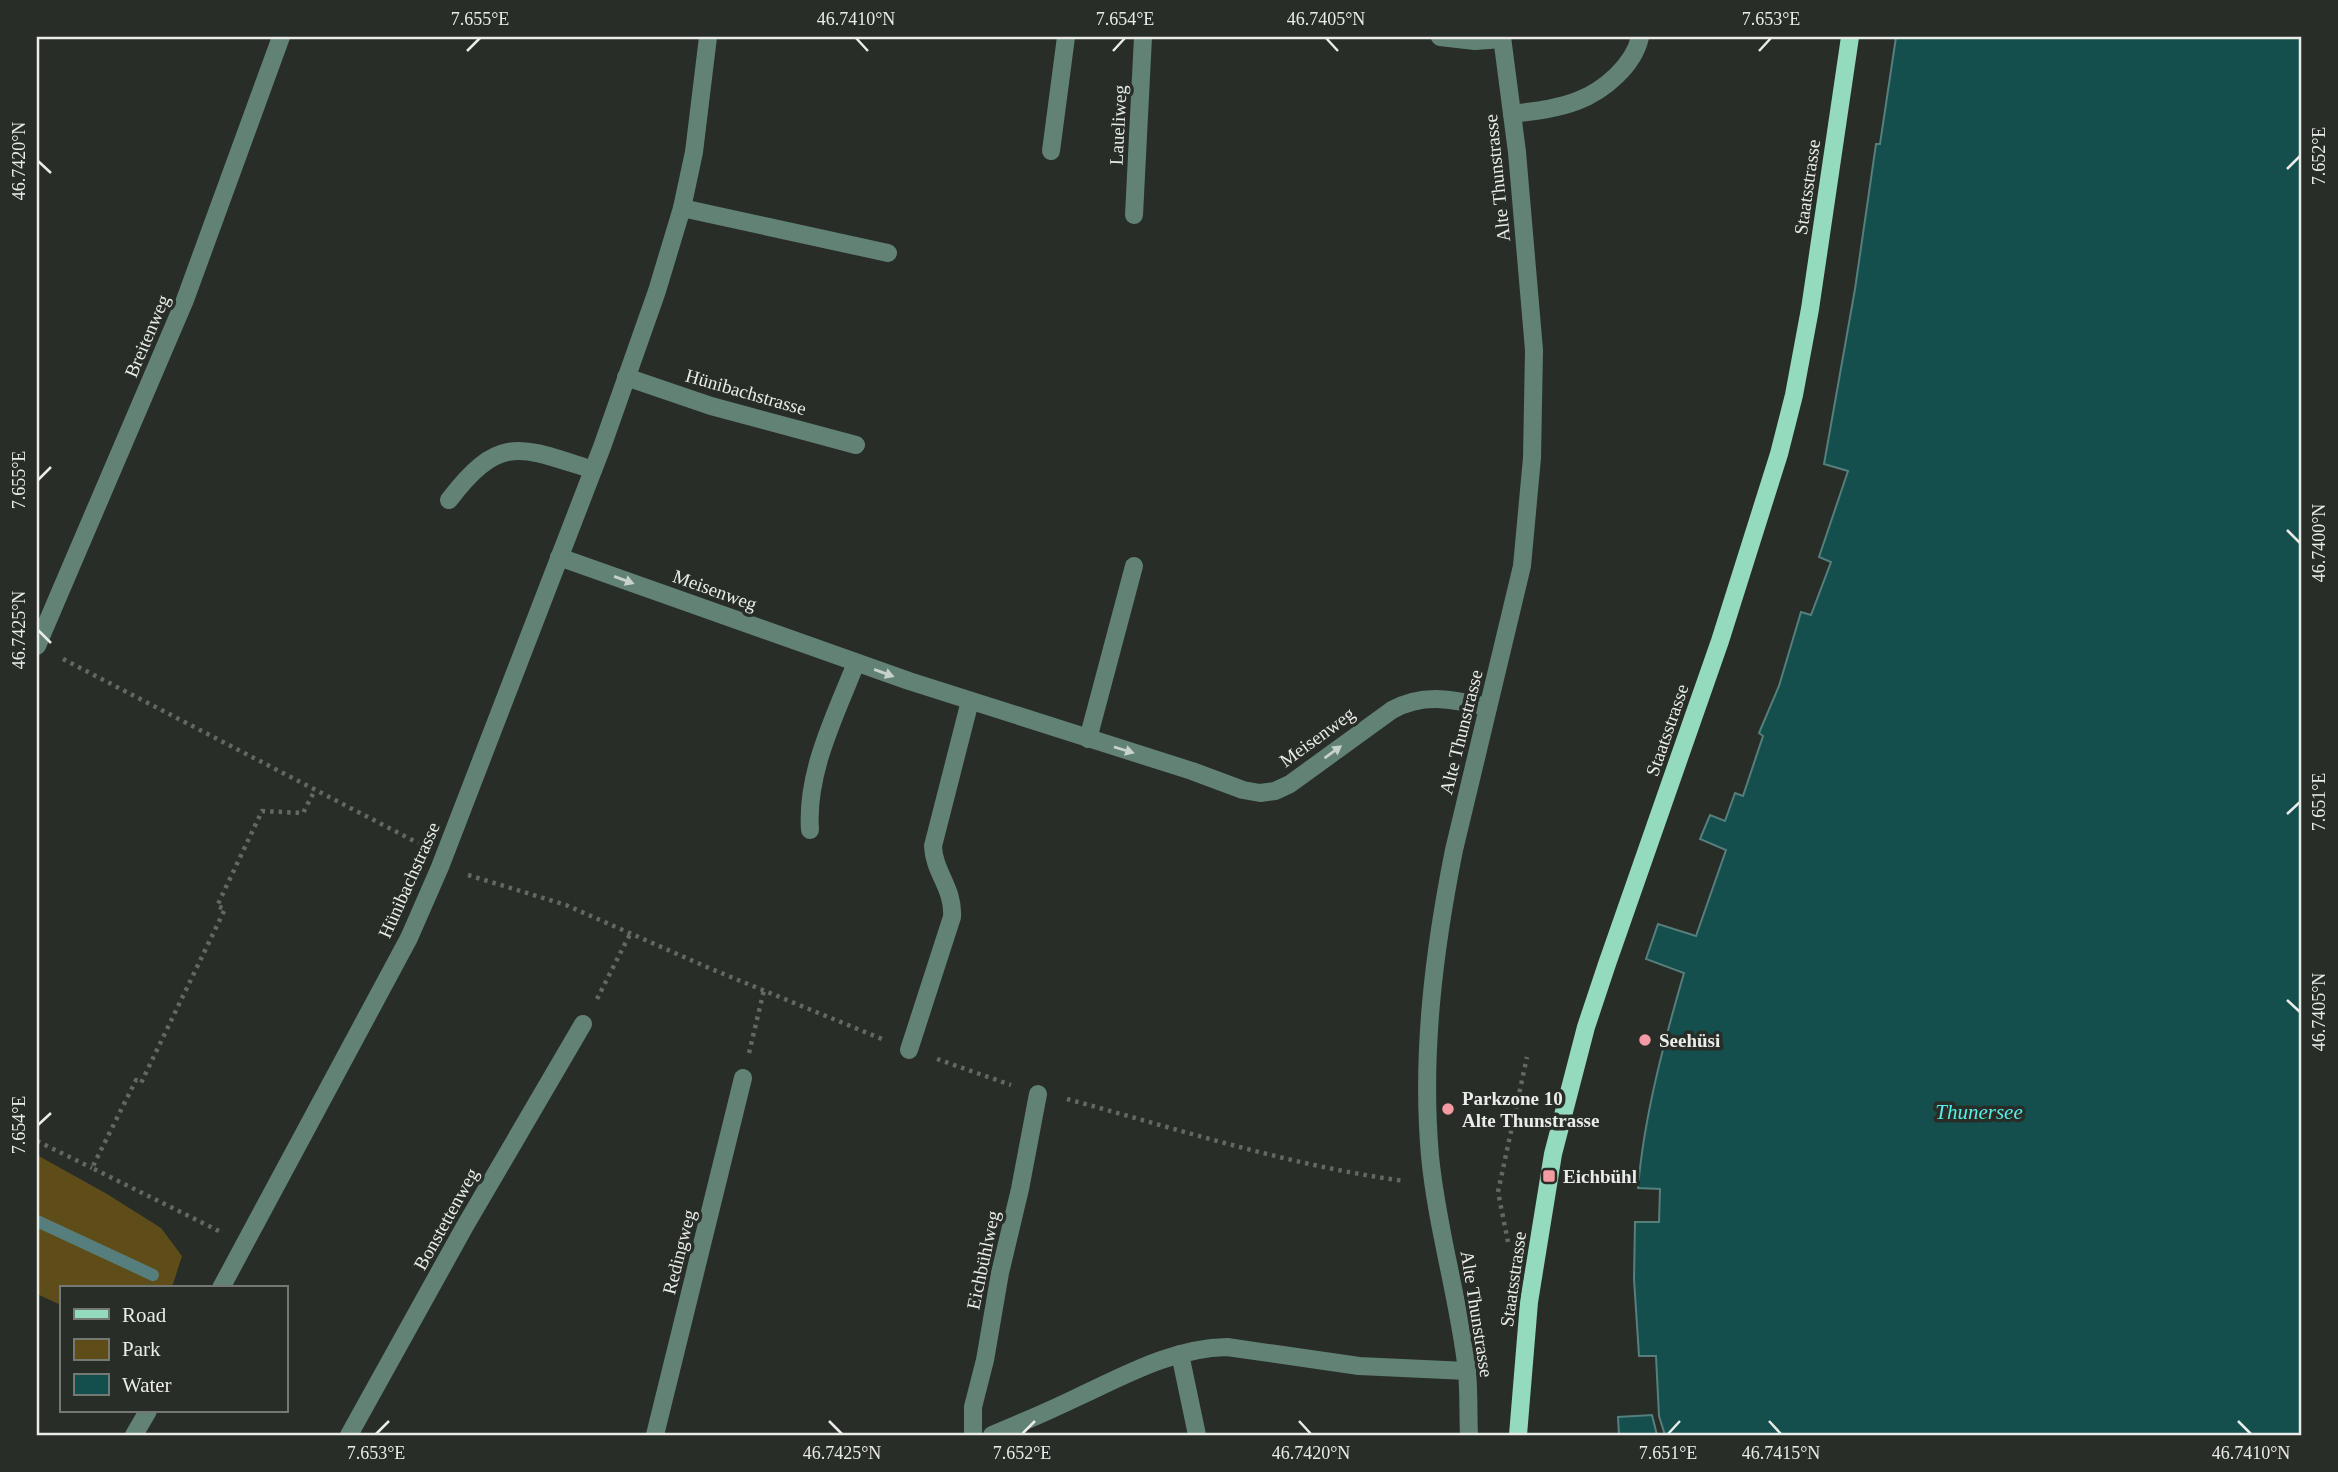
<svg xmlns="http://www.w3.org/2000/svg" width="2338" height="1472" font-family="Georgia,serif">
<rect width="100%" height="100%" fill="#282d27"/>
<polygon fill="#5f4d19" points="37,1155 107,1194 161,1228 182,1256 173,1284 168,1288 61,1288 61,1305 37,1294"/>
<g fill="#154f4d" stroke="#557e7c" stroke-width="2">
<path d="M 1896,37 L 2301,37 L 2301,1435 L 1665,1435 L 1659,1416 L 1656,1356 L 1639,1356 L 1634,1279 L 1635,1222 L 1659,1222 L 1660,1189 L 1638,1188 C 1644,1116 1664,1042 1684,973 L 1646,959 L 1658,924 L 1696,936 L 1726,850 L 1700,839 L 1710,815 L 1725,821 L 1735,793 L 1743,796 L 1763,736 L 1759,733 L 1779,686 L 1801,612 L 1811,615 L 1831,562 L 1819,557 L 1848,471 L 1824,464 L 1855,289 L 1876,144 L 1880,144 Z"/>
<polygon points="1652,1415 1657,1435 1619,1435 1618,1417"/>
</g>
<g fill="none" stroke-linecap="round" stroke-linejoin="round">
<polyline stroke="#557e7c" stroke-width="12" points="37,1221 153,1275"/>
<g stroke="#646863" stroke-width="4.5" stroke-dasharray="3.5 5" stroke-linecap="butt">
<polyline points="63,659 418,843"/>
<polyline points="468,875 566,905 709,968 882,1039"/>
<polyline points="597,999 630,934"/>
<polyline points="749,1053 764,990"/>
<polyline points="937,1059 1011,1085"/>
<path d="M 1067,1099 C 1178,1129 1290,1166 1405,1181"/>
<polyline points="37,1141 92,1168"/>
<polyline points="219,1231 92,1168 136,1080 141,1083 225,909 217,906 262,811 303,813 315,790"/>
<polyline points="1508,1242 1498,1192 1527,1057"/>
</g>
<g stroke="#618274" stroke-width="18">
<polyline points="1440,37 1475,41 1502,39"/>
<path d="M 1512,114 C 1534,111 1556,109 1577,101 C 1604,91 1634,65 1640,37"/>
<polyline points="1051,151 1066,37"/>
<polyline points="682,208 888,253"/>
<polyline points="1134,215 1143,37"/>
<polyline points="626,377 711,406 856,445"/>
<path d="M 449,500 C 500,433 521,447 593,470"/>
<path d="M 559,557 L 909,681 L 1192,771 L 1243,790 L 1260,793 L 1275,791 L 1290,784 L 1392,710 C 1425,692 1454,700 1488,707"/>
<polyline points="37,646 185,300 281,37"/>
<polyline points="1088,739 1134,566"/>
<path d="M 810,830 C 806,772 835,716 856,663"/>
<path d="M 909,1050 L 952,917 C 954,888 934,873 933,846 L 970,701"/>
<polyline points="221,1288 409,938 440,867 602,447 657,291 682,208 694,152 708,37"/>
<polyline points="1180,1354 1197,1435"/>
<polyline points="134,1435 148,1411"/>
<polyline points="349,1435 465,1226 583,1024"/>
<polyline points="655,1435 743,1078"/>
<polyline points="973,1435 973,1407 985,1360 1000,1273 1020,1189 1038,1094"/>
<path d="M 992,1435 C 1021,1423 1051,1410 1080,1396 C 1127,1374 1174,1348 1227,1347 L 1359,1366 L 1467,1371"/>
<path d="M 1469,1435 C 1468,1414 1469,1392 1467,1371 C 1459,1299 1437,1229 1430,1156 C 1421,1054 1434,950 1454,850 L 1522,566 L 1532,458 L 1534,350 L 1517,152 L 1502,37"/>
</g>
<polyline stroke="#94dabc" stroke-width="18" points="1518,1435 1529,1302 1553,1154 1586,1027 1607,964 1720,641 1779,454 1794,395 1810,309 1850,37"/>
</g>
<defs><path id="oneway-solid" d="M-6-.8H1V-3.2L6.5 0L1 3.2V.8H-6Z" transform="scale(1.75)"/></defs>
<g fill="#c7d2cb">
<use href="#oneway-solid" transform="translate(624 580) rotate(20)"/>
<use href="#oneway-solid" transform="translate(884 673) rotate(20)"/>
<use href="#oneway-solid" transform="translate(1124 750) rotate(17)"/>
<use href="#oneway-solid" transform="translate(1333 752) rotate(-36)"/>
</g>
<path fill="none" stroke="#e9ece8" stroke-width="2.5" d="M 856,38 L 868,51M 1326,38 L 1338,51M 467,51 L 480,38M 1113,51 L 1125,38M 1759,51 L 1771,38M 38,161 L 51,173M 2287,169 L 2300,156M 38,480 L 51,467M 2287,530 L 2300,543M 38,630 L 51,643M 2287,814 L 2300,802M 2287,1000 L 2300,1012M 38,1125 L 51,1113M 829,1421 L 842,1434M 1299,1421 L 1311,1434M 1769,1421 L 1781,1434M 2238,1421 L 2251,1434M 376,1434 L 389,1421M 1022,1434 L 1035,1421M 1668,1434 L 1680,1421"/>
<g fill="#f49aa3" stroke="#282d27" stroke-width="2.5">
<circle cx="1645" cy="1040" r="7"/>
<circle cx="1448" cy="1109" r="7"/>
<rect x="1542" y="1169" width="14" height="14" rx="3.5"/>
</g>
<g text-anchor="middle" dominant-baseline="central" stroke-width="7" stroke-linejoin="round" paint-order="stroke">
<g font-size="19" fill="#e9ece8" stroke="#282d27">
<text transform="translate(1118 125) rotate(-87)">Laueliweg</text>
<text transform="translate(1497 178) rotate(-96)">Alte Thunstrasse</text>
<text transform="translate(1807 187) rotate(-82)">Staatsstrasse</text>
<text transform="translate(147 336) rotate(-67)">Breitenweg</text>
<text transform="translate(746 392) rotate(16)">Hünibachstrasse</text>
<text transform="translate(715 590) rotate(20)">Meisenweg</text>
<text transform="translate(1667 730) rotate(-71)">Staatsstrasse</text>
<text transform="translate(1461 732) rotate(-76)">Alte Thunstrasse</text>
<text transform="translate(1317 737) rotate(-36)">Meisenweg</text>
<text transform="translate(409 880) rotate(-66)">Hünibachstrasse</text>
<text transform="translate(446 1219) rotate(-61)">Bonstettenweg</text>
<text transform="translate(679 1252) rotate(-76)">Redingweg</text>
<text transform="translate(983 1260) rotate(-78)">Eichbühlweg</text>
<text transform="translate(1513 1279) rotate(-82)">Staatsstrasse</text>
<text transform="translate(1477 1314) rotate(81)">Alte Thunstrasse</text>
</g>
<g font-size="19" font-weight="bold" fill="#e9ece8" stroke="#282d27" text-anchor="start">
<text x="1659" y="1040">Seehüsi</text>
<text x="1462" y="1098">Parkzone 10<tspan x="1462" dy="22">Alte Thunstrasse</tspan></text>
<text x="1563" y="1176">Eichbühl</text>
</g>
<g font-size="21" font-style="italic" fill="#57eee8" stroke="#282d27">
<text x="1979" y="1112">Thunersee</text>
</g>
</g>
<rect width="2338" height="1472" fill="none" stroke="#282d27" stroke-width="77"/>
<rect x="60" y="1286" width="228" height="126" fill="#282d27" stroke="#757974" stroke-width="2"/>
<rect x="74" y="1309" width="35" height="10" fill="#94dabc" stroke="#757974" stroke-width="2"/>
<text x="122" y="1322" font-size="21" fill="#e9ece8">Road</text>
<rect x="74" y="1339" width="35" height="21" fill="#5f4d19" stroke="#757974" stroke-width="2"/>
<text x="122" y="1356" font-size="21" fill="#e9ece8">Park</text>
<rect x="74" y="1374" width="35" height="21" fill="#154f4d" stroke="#757974" stroke-width="2"/>
<text x="122" y="1392" font-size="21" fill="#e9ece8">Water</text>
<rect x="38" y="38" width="2262" height="1396" fill="none" stroke="#e9ece8" stroke-width="2.5"/>
<g font-size="18" text-anchor="middle" fill="#e9ece8">
<text x="480" y="25">7.655°E</text>
<text x="856" y="25">46.7410°N</text>
<text x="1125" y="25">7.654°E</text>
<text x="1326" y="25">46.7405°N</text>
<text x="1771" y="25">7.653°E</text>
<text transform="translate(2319 156) rotate(-90)" y="6">7.652°E</text>
<text transform="translate(19 161) rotate(-90)" y="6">46.7420°N</text>
<text transform="translate(19 480) rotate(-90)" y="6">7.655°E</text>
<text transform="translate(2319 543) rotate(-90)" y="6">46.7400°N</text>
<text transform="translate(19 630) rotate(-90)" y="6">46.7425°N</text>
<text transform="translate(2319 802) rotate(-90)" y="6">7.651°E</text>
<text transform="translate(2319 1012) rotate(-90)" y="6">46.7405°N</text>
<text transform="translate(19 1125) rotate(-90)" y="6">7.654°E</text>
<text x="376" y="1459">7.653°E</text>
<text x="842" y="1459">46.7425°N</text>
<text x="1022" y="1459">7.652°E</text>
<text x="1311" y="1459">46.7420°N</text>
<text x="1668" y="1459">7.651°E</text>
<text x="1781" y="1459">46.7415°N</text>
<text x="2251" y="1459">46.7410°N</text>
</g>
</svg>
